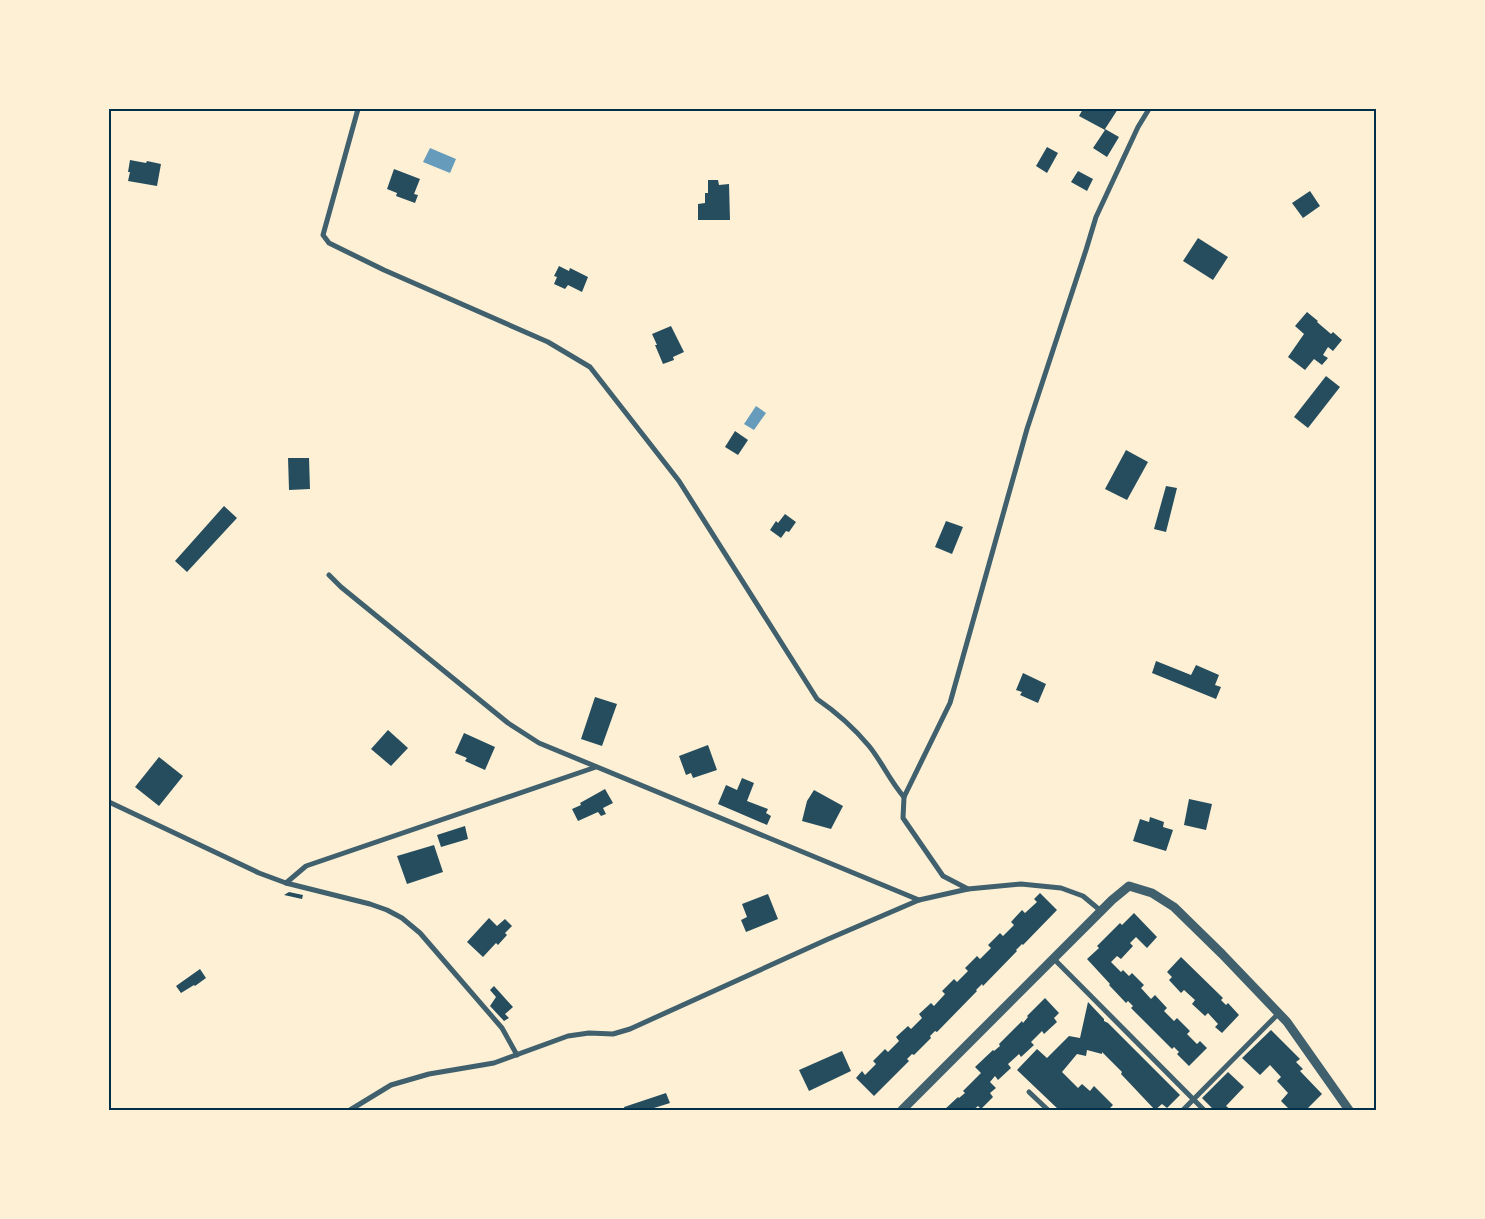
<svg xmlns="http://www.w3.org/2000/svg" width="1485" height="1219" font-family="Overpass,sans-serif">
<rect width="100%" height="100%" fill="#fdf0d5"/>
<g fill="#669bbc">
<polygon points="430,148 456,159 450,173 423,162"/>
<polygon points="756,406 766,413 754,430 744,424"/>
</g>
<g fill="#264d5e">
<polygon points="1083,109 1118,109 1105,129 1119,137 1107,157 1093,148 1105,130 1079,116"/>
<polygon points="1047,147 1058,153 1047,173 1036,166"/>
<polygon points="130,160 146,163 147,161 161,164 157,186 128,181 130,172 128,172"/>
<polygon points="394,169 420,179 414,194 418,195 415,203 396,196 397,193 387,189"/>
<polygon points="1078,171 1093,179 1087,191 1071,182"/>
<polygon points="708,180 718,180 719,185 729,184 730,220 698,220 698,204 705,203 705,193 708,193"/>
<polygon points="1310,191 1320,206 1303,218 1292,203"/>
<polygon points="1198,238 1228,257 1213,280 1183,261"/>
<polygon points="559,266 569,271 570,268 588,277 582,292 568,285 565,289 554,284 557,277 554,276"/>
<polygon points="1307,312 1318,321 1317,322 1331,334 1333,332 1342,340 1333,351 1328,347 1323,355 1328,358 1322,365 1314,359 1305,370 1288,357 1304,334 1295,326"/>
<polygon points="671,326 684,352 673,357 674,360 663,364 655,345 657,345 652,334"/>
<polygon points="1326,376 1340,387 1308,428 1294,417"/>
<polygon points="735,431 748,440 738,455 725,447"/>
<polygon points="1126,450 1148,462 1127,500 1105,489"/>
<polygon points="288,458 309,458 310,489 289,490"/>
<polygon points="1166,486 1177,488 1166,532 1154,529"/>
<polygon points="224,506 237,518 187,572 175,561"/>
<polygon points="785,514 796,522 789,532 786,531 781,538 770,530 776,521 778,523"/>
<polygon points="946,521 963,527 952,554 935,547"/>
<polygon points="1156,661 1191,675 1196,665 1219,675 1215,685 1221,687 1216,699 1152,673"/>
<polygon points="1023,673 1046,684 1038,703 1020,695 1022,692 1016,690"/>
<polygon points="595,697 617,704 602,746 581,739"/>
<polygon points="388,730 408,748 391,766 371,749"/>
<polygon points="464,733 495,747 485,770 465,761 467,758 455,753"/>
<polygon points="708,745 717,770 693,778 691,773 686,775 679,756"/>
<polygon points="159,757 183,776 159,806 135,787"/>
<polygon points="742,778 754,783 747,801 768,809 766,813 771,816 767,825 718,804 726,785 737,790"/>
<polygon points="605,789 613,803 603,808 606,814 601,816 598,812 578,821 572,809 581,805 580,803"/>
<polygon points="814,790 843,806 831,829 802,821 807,801"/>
<polygon points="1189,799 1212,804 1206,830 1184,825"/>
<polygon points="1150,817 1164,822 1163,827 1173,830 1166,851 1133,841 1140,819 1149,822"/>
<polygon points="465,826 468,839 441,847 437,835"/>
<polygon points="434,845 443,872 407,884 397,856"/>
<polygon points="289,892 303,895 302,899 284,895"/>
<polygon points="1040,893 1057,910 1023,945 1022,944 1016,950 1017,951 983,986 982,984 976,990 977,991 937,1032 935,1031 930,1036 931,1038 914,1055 912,1054 907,1059 909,1061 874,1096 856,1078 862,1071 865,1075 876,1064 873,1061 885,1049 888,1052 899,1041 896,1037 908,1026 911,1029 922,1018 919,1014 931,1003 934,1006 945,994 942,991 954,979 957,982 968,971 965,968 977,956 980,959 991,948 988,945 1000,933 1003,936 1014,925 1011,922 1022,910 1025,913 1037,902 1034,899"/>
<polygon points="768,894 778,919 746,932 741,920 747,917 742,904"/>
<polygon points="1134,913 1157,937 1147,948 1136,937 1130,943 1133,946 1121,959 1117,956 1111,962 1121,972 1123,970 1129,976 1132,973 1144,985 1141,988 1151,999 1155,995 1167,1008 1164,1011 1174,1021 1177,1018 1190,1031 1187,1034 1197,1044 1200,1041 1207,1048 1189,1066 1177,1054 1179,1052 1174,1047 1172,1049 1131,1008 1133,1006 1128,1001 1126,1003 1109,985 1110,984 1087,959 1099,948 1097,946 1120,923 1122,925"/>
<polygon points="489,918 497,926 505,919 512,926 505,933 507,935 498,945 496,943 483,957 467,942"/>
<polygon points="1181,957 1223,998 1221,1000 1226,1005 1228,1003 1239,1015 1222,1033 1215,1027 1218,1024 1208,1013 1205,1016 1192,1004 1195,1000 1184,990 1181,993 1169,980 1172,977 1167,972"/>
<polygon points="200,969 206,978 195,986 194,985 181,993 176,986"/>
<polygon points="494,986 513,1007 505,1014 509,1018 504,1021 490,1006 496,997 490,990"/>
<polygon points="1045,998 1059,1013 1054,1018 1057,1022 1044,1034 1042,1031 1031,1042 1034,1045 1021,1057 1019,1054 1008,1064 1011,1068 998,1080 995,1076 990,1082 996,1088 990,1093 993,1097 981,1109 978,1106 973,1110 944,1110 958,1097 959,1098 965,1093 963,1091 981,1073 975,1067 993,1050 994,1051 1000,1046 999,1044 1022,1021 1023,1023 1028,1017 1027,1016"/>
<polygon points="1088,1002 1104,1019 1104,1021 1108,1023 1180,1095 1167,1108 1162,1104 1155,1110 1121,1074 1122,1072 1102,1052 1102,1054 1087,1050 1086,1056 1077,1054 1062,1072 1078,1088 1082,1084 1090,1091 1094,1086 1113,1105 1108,1110 1059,1110 1017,1070 1037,1049 1047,1058 1069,1036 1080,1038"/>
<polygon points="1271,1030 1300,1059 1296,1062 1303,1069 1300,1071 1322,1094 1306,1110 1290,1110 1281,1101 1288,1093 1277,1081 1281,1077 1270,1065 1260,1075 1242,1058"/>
<polygon points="842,1051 851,1071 809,1091 799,1070"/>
<polygon points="1228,1072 1244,1087 1226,1106 1231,1110 1214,1110 1202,1098"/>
<polygon points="666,1093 670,1103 654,1108 655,1110 625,1110 624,1107"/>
</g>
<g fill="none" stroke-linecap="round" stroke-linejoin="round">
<g stroke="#3f606c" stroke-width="5">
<path d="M 358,109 L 323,235 L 329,243 L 384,270 L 548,342 L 590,367 L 679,481 L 817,699 C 836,712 854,728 869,746 C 882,762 890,781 904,797"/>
<polyline points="329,575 341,587 508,723 539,743 919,900"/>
<polyline points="109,802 259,873 286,883 370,904 387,910 402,918 420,933 502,1028 517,1055"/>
<polyline points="286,883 306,866 596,767"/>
<polyline points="968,889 943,876 903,818 904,797 950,703 1027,429 1086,250 1096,217 1138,127 1149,109"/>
<polyline points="1054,959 1204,1110"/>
<polyline points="1029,1092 1048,1110"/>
<polyline points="350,1110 391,1085 429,1074 494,1063 568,1036 589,1033 613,1034 630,1029 826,940 919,900 968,889 1021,884 1061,888 1083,896 1101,911"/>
<polyline points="1183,1110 1278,1014"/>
</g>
<polyline stroke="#3f606c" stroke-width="9" points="902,1110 1112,900 1129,886 1152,893 1174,907 1222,954 1287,1022 1349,1110"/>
</g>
<rect width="1485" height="1219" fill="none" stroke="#fdf0d5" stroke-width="220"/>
<rect x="110" y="110" width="1265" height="999" fill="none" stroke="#003049" stroke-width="2"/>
</svg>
